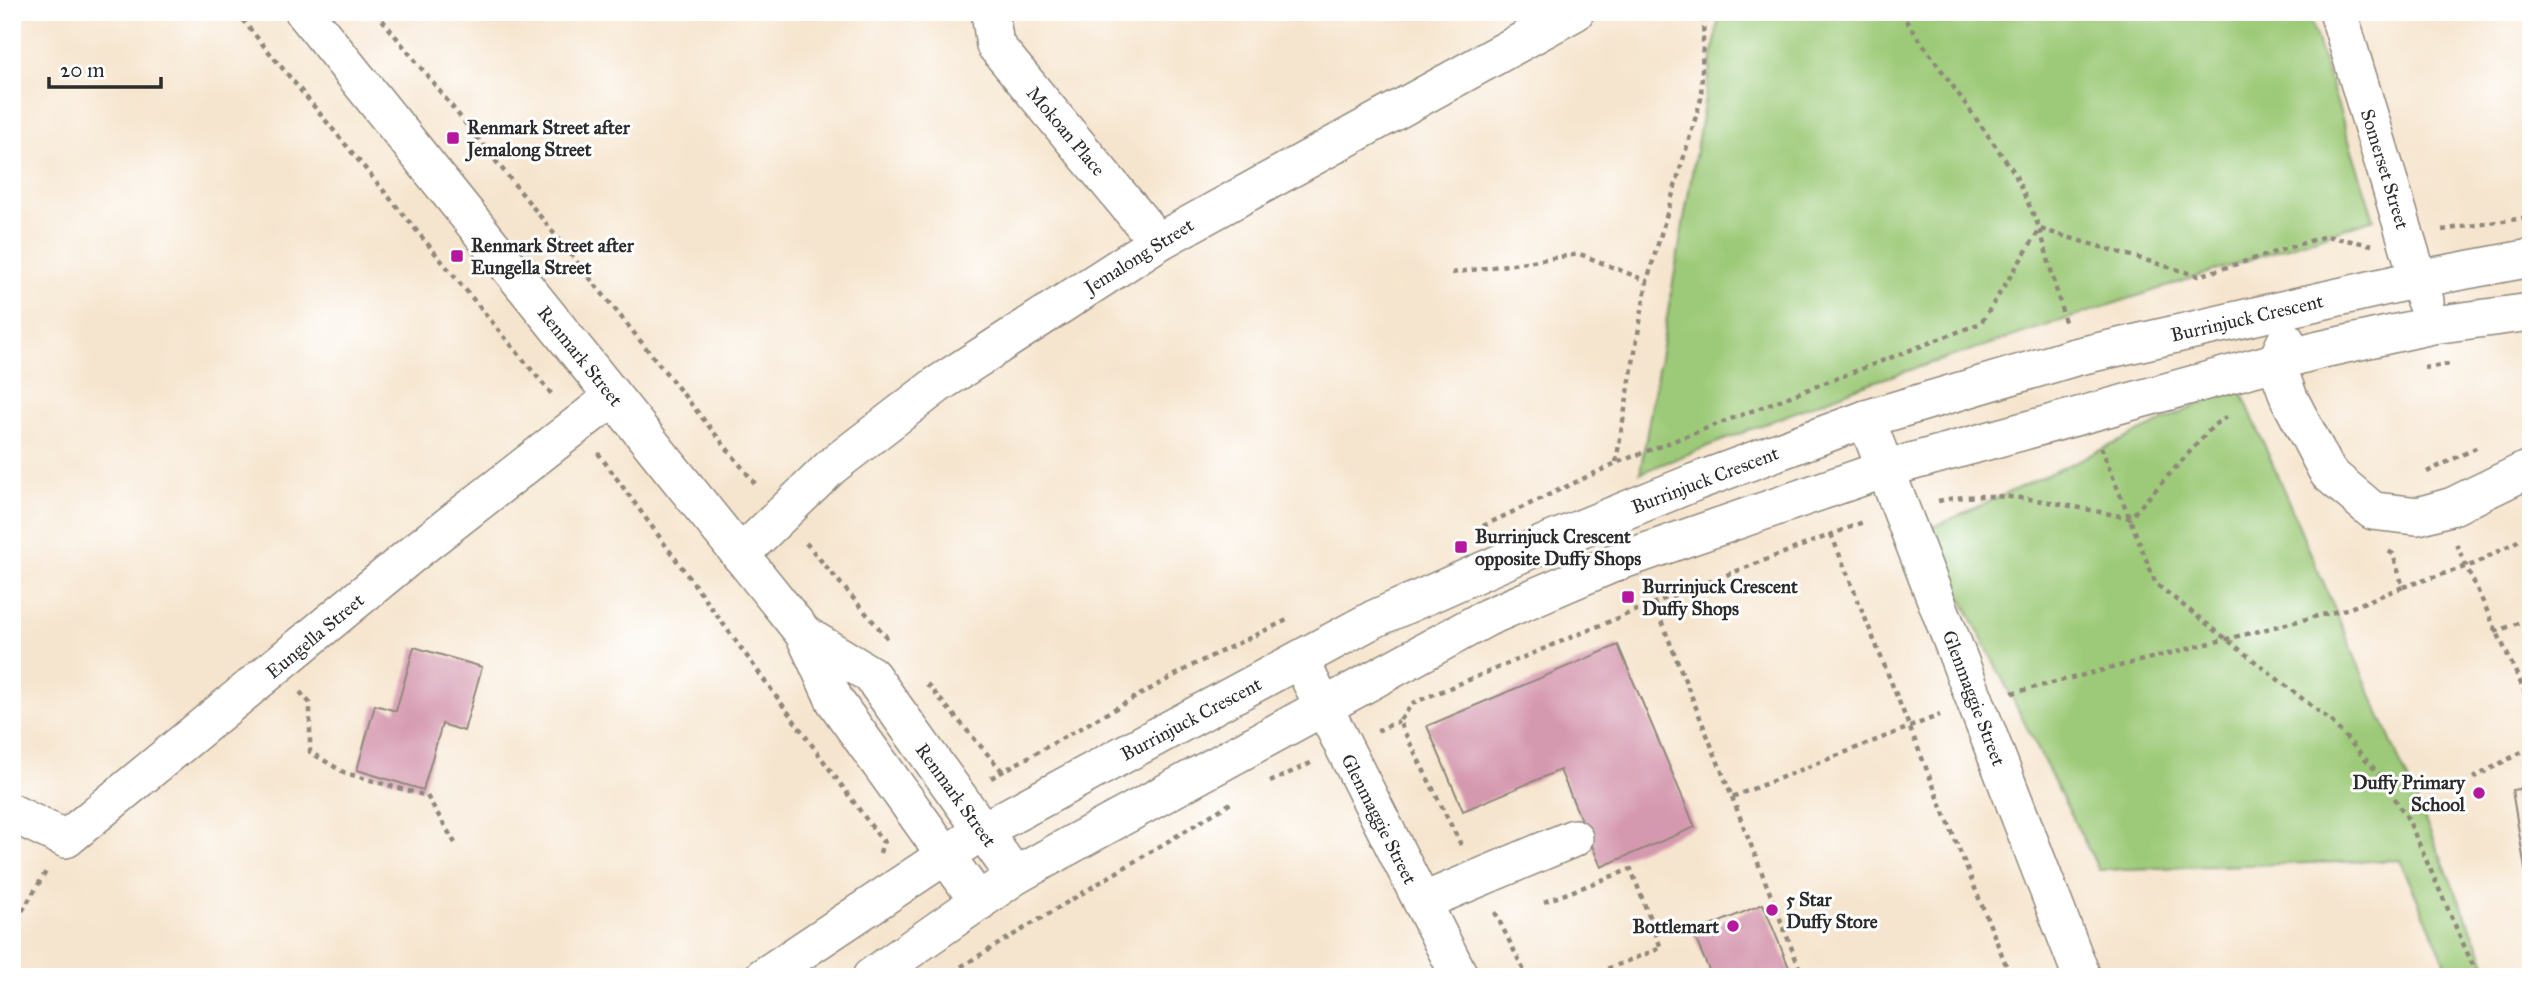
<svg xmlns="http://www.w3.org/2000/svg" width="2543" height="989" font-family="'IM FELL Great Primer',serif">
<rect width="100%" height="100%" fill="#fff"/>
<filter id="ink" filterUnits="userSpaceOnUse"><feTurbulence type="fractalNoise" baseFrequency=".0143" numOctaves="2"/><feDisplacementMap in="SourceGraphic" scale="14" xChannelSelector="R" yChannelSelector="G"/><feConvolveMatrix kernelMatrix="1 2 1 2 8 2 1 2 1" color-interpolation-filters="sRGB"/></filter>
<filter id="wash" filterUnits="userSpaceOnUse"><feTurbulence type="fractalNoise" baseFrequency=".00686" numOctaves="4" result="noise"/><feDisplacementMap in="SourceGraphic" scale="28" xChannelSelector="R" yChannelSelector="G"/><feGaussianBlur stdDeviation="1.57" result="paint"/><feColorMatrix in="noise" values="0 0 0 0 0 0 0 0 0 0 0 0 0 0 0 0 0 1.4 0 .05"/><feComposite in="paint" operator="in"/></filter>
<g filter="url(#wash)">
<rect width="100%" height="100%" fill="#f6e5ce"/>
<g fill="#9dca78" stroke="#647a52" stroke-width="2">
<polygon points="1720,12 2308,12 2374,219 1864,385 1640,473"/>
<polygon points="2239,386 2492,977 2452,977 2400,860 2099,870 1927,530"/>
</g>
<g id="blocks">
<g fill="#d599af">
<polygon points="1618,645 1695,827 1601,867 1560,770 1463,811 1427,726"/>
<polygon points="414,647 482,667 464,731 442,724 423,790 357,770 375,705 396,711"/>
<polygon points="2531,787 2531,893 2529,893 2512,790"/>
<polygon points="1763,904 1793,977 1712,977 1693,933"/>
</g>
</g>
</g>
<g filter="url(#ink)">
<use href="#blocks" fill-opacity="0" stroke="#90887c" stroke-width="2"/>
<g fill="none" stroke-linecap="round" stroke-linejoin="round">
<defs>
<g id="minor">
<polyline points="304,12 804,634 835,701 979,902"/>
<polyline points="990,12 995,45 1158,242"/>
<polyline points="2338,12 2425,301"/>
<polyline points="2286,341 2276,362 2289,398 2328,473 2373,511 2418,516 2453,506 2531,468"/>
<polyline points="1866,419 2082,977"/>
<polyline points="740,555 832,466 937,385 1158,242 1575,12"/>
<polyline points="804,634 871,675 1015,876"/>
<polyline points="1300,660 1460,977"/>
<polyline points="12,813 66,839 416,551 613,397"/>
<polyline points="1422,902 1574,838"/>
<polyline points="763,977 982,831 1374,619 1548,542 1695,482 1866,419 2075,357 2418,279 2531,258"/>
<polyline points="871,977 1015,876 1074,843 1488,617 1614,563 1885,469 2319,350 2433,325 2531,312"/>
</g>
</defs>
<use href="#minor" stroke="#90887c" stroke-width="40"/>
<g stroke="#90887c" stroke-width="4.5" stroke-dasharray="5 5" stroke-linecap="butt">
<polyline points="236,12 554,397"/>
<polyline points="376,12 757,486"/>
<polyline points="1900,12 2014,172 2040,229 2065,322"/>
<polyline points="2442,230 2531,217"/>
<polyline points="1452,273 1580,254 1647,281"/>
<polyline points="2424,368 2450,364"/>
<polyline points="2101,447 2156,584 2331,721 2379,774 2408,819 2478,977"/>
<polyline points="598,453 883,842"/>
<polyline points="1616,462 1647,281 1701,99 1704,12"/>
<polyline points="2427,472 2480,446"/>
<path d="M 1938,501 C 2003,487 2066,506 2130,518 L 2214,425 L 2229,415"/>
<polyline points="1483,526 1616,463 1981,323 2040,229 2199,276 2326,236 2372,245"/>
<polyline points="1831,534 2011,977"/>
<polyline points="806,543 889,640"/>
<polyline points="2456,544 2531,705"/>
<polyline points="2403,587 2474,564 2531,534"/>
<polyline points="1654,603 1732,797 1940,715"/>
<polyline points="2495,632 2531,618"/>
<polyline points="927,684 1003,772"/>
<polyline points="300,692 310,703 310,752 345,773 427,796 455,843"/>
<polyline points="2012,693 2350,608 2403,587 2393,554 2388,551"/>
<polyline points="1377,731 1399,721"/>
<polyline points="991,778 1195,664 1289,619"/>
<polyline points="2473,778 2531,747"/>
<polyline points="1270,782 1313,762"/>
<polyline points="1732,797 1803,977"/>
<polyline points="1461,845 1399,721 1413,703 1654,603 1866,521"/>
<polyline points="880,853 883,842 890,838"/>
<polyline points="1544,902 1631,869 1661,948 1586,977"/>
<polyline points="1495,912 1527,977"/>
<polyline points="12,928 47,870"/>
<polyline points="944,977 1231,803"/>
</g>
<use href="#minor" stroke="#fff" stroke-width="37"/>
</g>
</g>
<g fill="#b5179e" stroke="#fff" stroke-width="2.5">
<rect x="446" y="131" width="14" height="14" rx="3.5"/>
<rect x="450" y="249" width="14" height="14" rx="3.5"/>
<rect x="1454" y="540" width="14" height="14" rx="3.5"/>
<rect x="1621" y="590" width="14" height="14" rx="3.5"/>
<circle cx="2479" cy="793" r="7"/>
<circle cx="1772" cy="910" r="7"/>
<circle cx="1733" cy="926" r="7"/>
</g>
<g text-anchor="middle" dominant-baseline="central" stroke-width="6" stroke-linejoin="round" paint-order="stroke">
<g font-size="19" font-weight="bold" fill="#2b2b2b" stroke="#fff" text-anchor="start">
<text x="467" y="127">Renmark Street after<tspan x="467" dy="22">Jemalong Street</tspan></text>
<text x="471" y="245">Renmark Street after<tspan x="471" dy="22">Eungella Street</tspan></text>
<text x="1475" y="536">Burrinjuck Crescent<tspan x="1475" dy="22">opposite Duffy Shops</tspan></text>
<text x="1642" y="586">Burrinjuck Crescent<tspan x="1642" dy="22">Duffy Shops</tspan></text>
<text x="2465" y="782" text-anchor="end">Duffy Primary<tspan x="2465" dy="22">School</tspan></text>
<text x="1786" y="899">5 Star<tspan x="1786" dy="22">Duffy Store</tspan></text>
<text x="1719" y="926" text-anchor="end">Bottlemart</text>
</g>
<g font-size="19" fill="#2b2b2b" stroke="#fff">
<text transform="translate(1066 131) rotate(50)">Mokoan Place</text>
<text transform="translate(2385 169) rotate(73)">Somerset Street</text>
<text transform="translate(1139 256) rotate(-32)">Jemalong Street</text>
<text transform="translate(2247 318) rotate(-13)">Burrinjuck Crescent</text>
<text transform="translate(580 356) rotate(51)">Renmark Street</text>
<text transform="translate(1705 480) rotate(-21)">Burrinjuck Crescent</text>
<text transform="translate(315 636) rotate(-40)">Eungella Street</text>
<text transform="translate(1974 698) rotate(69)">Glenmaggie Street</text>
<text transform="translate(1191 719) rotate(-28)">Burrinjuck Crescent</text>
<text transform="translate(956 795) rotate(54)">Renmark Street</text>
<text transform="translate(1379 819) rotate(63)">Glenmaggie Street</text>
</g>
</g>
<rect width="2543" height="989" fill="none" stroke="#fff" stroke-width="42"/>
<path d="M49 77v10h112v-10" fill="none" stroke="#2b2b2b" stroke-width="3.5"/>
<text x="60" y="77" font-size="21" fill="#2b2b2b" stroke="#ffffff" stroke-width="5" paint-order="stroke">20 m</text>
</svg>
